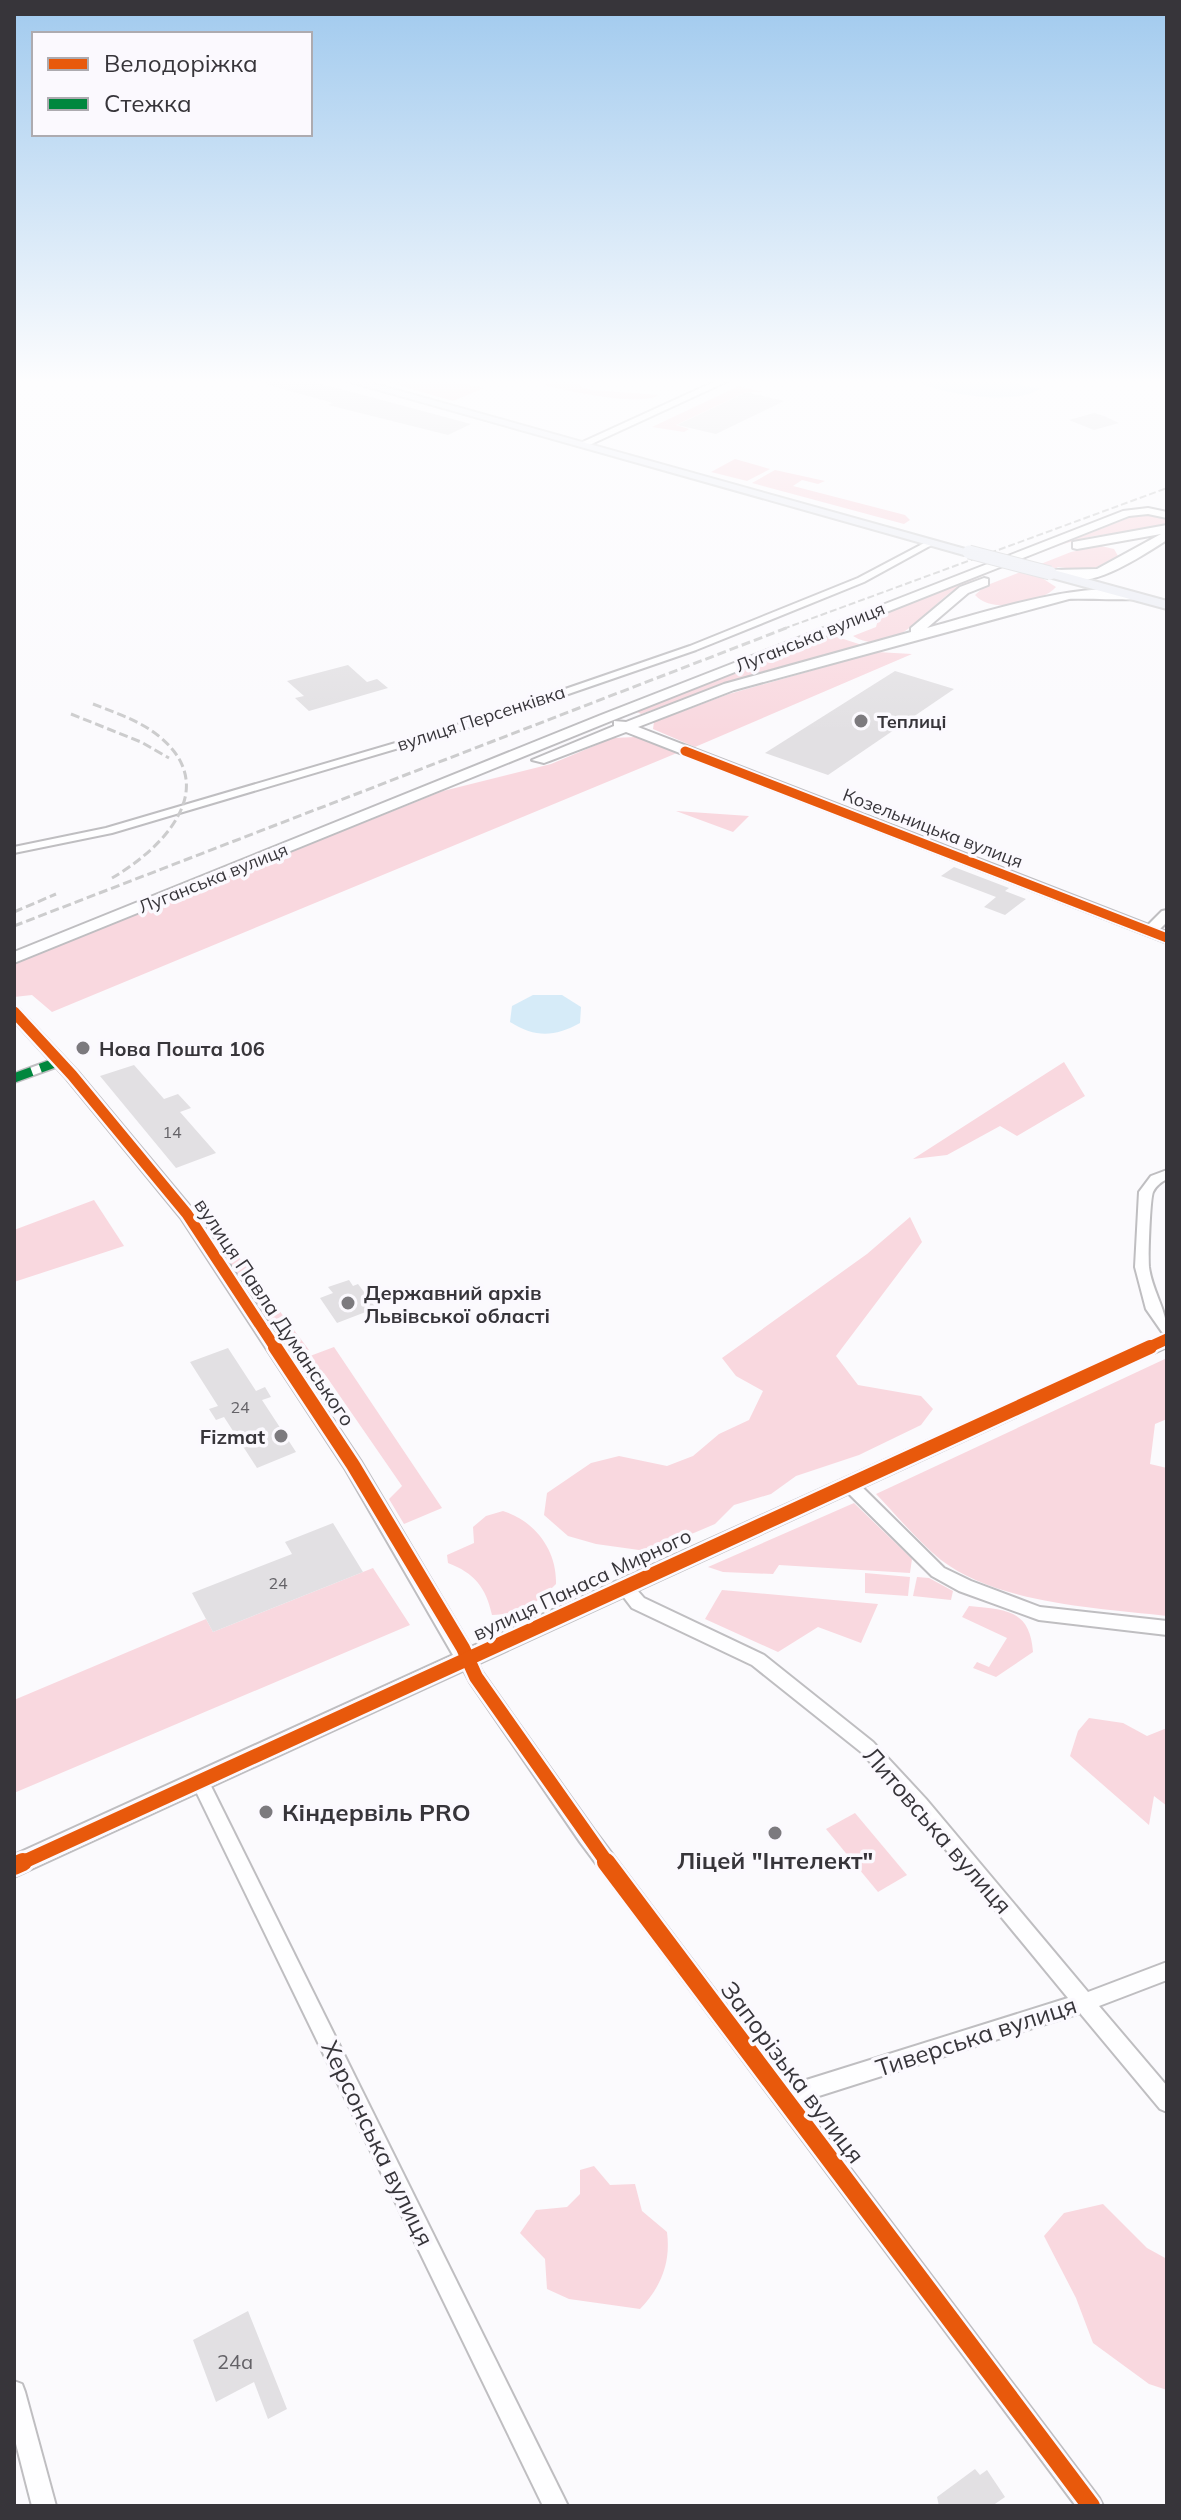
<svg xmlns="http://www.w3.org/2000/svg" width="1181" height="2520" font-family="Mulish,sans-serif">
<rect width="100%" height="100%" fill="#fbfafd"/>
<g fill="#f9d8df">
<polygon points="383,381 451,381 484,388 453,401"/>
<path d="M 554,381 L 576,381 L 583,388 L 592,390 L 659,395 C 642,407 567,391 544,385 Z"/>
<polygon points="739,386 763,392 746,392 676,425 689,429 684,432 652,427"/>
<polygon points="735,459 770,469 747,481 711,472"/>
<polygon points="775,470 825,481 818,484 802,480 793,486 905,515 910,520 904,524 752,483"/>
<path d="M 1149,514 L 1167,519 L 1167,525 C 1145,534 1118,532 1094,536 C 1051,545 1003,566 962,585 C 930,601 896,662 853,636 L 876,627 L 879,616 L 1136,515 Z"/>
<path d="M 1101,546 L 1114,549 L 1118,556 L 1089,571 L 1058,567 L 1042,578 L 1056,587 C 1044,601 993,616 975,595 L 985,586 L 1071,552 Z"/>
<polygon points="831,635 862,645 761,672 641,714 637,712"/>
<polygon points="877,652 912,654 695,747 653,729 654,722 729,694"/>
<polygon points="635,737 677,753 52,1012 32,995 14,997 14,963 443,791 551,764 613,738"/>
<polygon points="676,811 749,816 733,832"/>
<polygon points="1064,1062 1085,1096 1017,1136 1000,1126 947,1155 913,1159"/>
<polygon points="94,1200 124,1246 14,1282 14,1230"/>
<polygon points="910,1217 922,1242 836,1356 858,1385 921,1396 933,1409 921,1425 859,1455 796,1476 771,1494 734,1505 715,1524 675,1541 639,1550 596,1544 568,1536 544,1515 547,1493 591,1463 619,1456 667,1466 693,1456 719,1434 749,1420 763,1391 736,1376 722,1358 867,1254"/>
<polygon points="211,1220 309,1350 287,1346 201,1226"/>
<polygon points="334,1347 442,1508 404,1524 389,1499 402,1486 324,1373 304,1370 303,1366 310,1356"/>
<path d="M 1167,1358 L 1167,1419 L 1155,1424 L 1150,1464 L 1167,1468 L 1167,1616 C 1097,1608 999,1604 941,1560 C 918,1541 897,1516 876,1494 Z"/>
<polygon points="854,1503 912,1559 910,1573 779,1565 773,1574 723,1572 708,1567"/>
<path d="M 503,1511 C 535,1521 557,1550 556,1584 C 535,1605 521,1614 492,1615 C 486,1587 474,1573 448,1563 L 447,1555 L 474,1543 L 473,1527 L 486,1516 Z"/>
<polygon points="373,1568 410,1625 14,1793 14,1700 206,1619 213,1632"/>
<polygon points="865,1573 910,1577 908,1596 865,1593"/>
<polygon points="917,1577 929,1578 953,1591 951,1600 913,1596"/>
<polygon points="722,1590 878,1604 861,1643 818,1627 778,1652 705,1619"/>
<path d="M 969,1606 C 1006,1610 1030,1609 1033,1652 L 996,1677 L 973,1668 L 977,1662 L 989,1667 L 1007,1638 L 962,1617 Z"/>
<polygon points="1089,1718 1123,1723 1147,1736 1167,1728 1167,1806 1154,1796 1149,1825 1070,1756 1078,1731"/>
<polygon points="855,1813 907,1875 878,1892 826,1829"/>
<path d="M 594,2166 L 610,2185 L 635,2184 L 642,2211 L 667,2232 C 671,2263 661,2287 640,2309 L 569,2299 L 547,2289 L 545,2259 L 520,2233 L 536,2210 L 567,2207 L 580,2194 L 580,2170 Z"/>
<polygon points="1103,2204 1147,2248 1167,2259 1167,2390 1149,2384 1093,2343 1076,2298 1044,2236 1064,2213"/>
</g>
<g fill="#d6ebf8">
<path d="M 923,381 L 1023,381 L 1022,386 L 1041,388 C 1019,406 949,395 922,384 Z"/>
<path d="M 533,995 L 562,995 L 581,1007 L 580,1023 C 554,1037 536,1038 510,1022 L 512,1006 Z"/>
</g>
<g fill="#e2e0e3">
<polygon points="266,381 311,381 471,424 448,435 328,405 333,403 265,384"/>
<polygon points="747,392 784,401 716,434 677,425"/>
<polygon points="1094,413 1104,416 1119,423 1094,430 1069,420"/>
<polygon points="348,665 367,682 377,679 388,688 309,711 295,698 304,696 287,681"/>
<polygon points="895,671 954,689 828,775 765,753"/>
<polygon points="954,867 1009,888 1005,891 1026,899 1005,915 984,907 996,897 941,876"/>
<polygon points="134,1065 164,1099 178,1094 191,1108 180,1112 216,1153 176,1168 100,1076"/>
<polygon points="349,1280 353,1286 358,1284 376,1308 337,1323 320,1298 333,1293 328,1287"/>
<polygon points="228,1348 256,1391 265,1387 271,1397 262,1400 296,1452 257,1468 224,1417 216,1420 209,1409 218,1406 190,1362"/>
<polygon points="333,1523 363,1572 213,1632 192,1593 292,1554 285,1542"/>
<polygon points="248,2311 287,2409 268,2419 254,2382 216,2402 193,2340"/>
<polygon points="975,2469 980,2475 987,2470 1005,2497 992,2506 939,2506 937,2497"/>
</g>
<g fill="none" stroke-linecap="round" stroke-linejoin="round">
<defs>
<g id="minor">
<polygon points="930,540 937,542 864,582 696,650 490,721 112,833 14,853 14,847 106,828 484,717 690,646 858,578"/>
<polygon points="60,1057 66,1061 64,1064 14,1082 14,1074"/>
<path d="M 1167,1170 L 1167,1179 C 1161,1182 1156,1186 1153,1192 C 1150,1199 1148,1257 1149,1267 C 1152,1291 1167,1310 1167,1333 L 1162,1332 L 1146,1309 L 1135,1267 L 1139,1192 L 1151,1176 Z"/>
<polygon points="849,1478 855,1480 944,1568 971,1581 1040,1607 1167,1621 1167,1635 1039,1620 959,1591 932,1576 843,1488 841,1484 843,1480"/>
<polygon points="624,1581 630,1582 644,1598 764,1655 873,1742 926,1799 1088,1992 1167,1962 1167,1980 1099,2006 1167,2086 1167,2112 1160,2109 1080,2013 800,2102 1099,2498 1103,2506 1076,2506 580,1842 470,1682 458,1659 461,1654 467,1652 473,1654 482,1672 594,1830 787,2086 1068,1998 914,1811 861,1752 752,1665 632,1608 616,1587 618,1582"/>
<polygon points="200,1773 206,1776 568,2506 543,2506 191,1781 194,1776"/>
<polygon points="14,2381 22,2384 25,2392 56,2506 32,2506 14,2436"/>
</g>
<g id="tertiary">
<polygon points="1167,910 1167,922 1155,934 1145,934 1145,928 1162,911"/>
<polygon points="14,1007 19,1009 78,1072 193,1210 360,1460 471,1647 1167,1333 1167,1347 14,1877 14,1855 453,1655 346,1470 181,1218 66,1078 14,1021"/>
</g>
<g id="secondary">
<polygon points="716,381 728,381 585,447 576,445"/>
<polygon points="1148,508 1167,512 1167,518 1148,514 1129,516 611,721 14,963 14,952 601,715 1123,511"/>
<path d="M 1167,525 L 1167,540 C 1138,558 1083,597 1049,574 L 1055,570 L 1097,569 L 1161,534 L 1077,549 L 1073,548 L 1073,542 Z"/>
<path d="M 984,578 L 988,579 L 988,585 L 968,593 L 927,628 C 973,616 1105,571 1143,598 C 1138,601 1083,598 1069,599 L 734,690 L 638,727 L 1167,932 L 1167,943 L 626,732 L 544,763 L 532,760 L 614,726 L 614,721 L 626,722 L 724,684 L 911,632 L 911,628 L 960,587 Z"/>
</g>
<g id="primary">
<polygon points="347,381 364,381 976,552 964,555"/>
<polygon points="1050,569 1167,601 1167,609 1045,576 1043,573"/>
</g>
</defs>
<use href="#minor" stroke="#bfbec1" stroke-width="4"/>
<use href="#tertiary" stroke="#bfbec1" stroke-width="4"/>
<use href="#secondary" stroke="#bfbec1" stroke-width="4"/>
<use href="#primary" stroke="#d5d5d7" stroke-width="4"/>
<use href="#minor" fill="#fefeff" fill-rule="evenodd"/>
<use href="#tertiary" fill="#fefeff" fill-rule="evenodd"/>
<use href="#secondary" fill="#fefeff" fill-rule="evenodd"/>
<use href="#primary" fill="#ebedf4" fill-rule="evenodd"/>
<polyline stroke="#cccccd" stroke-width="2" stroke-dasharray="7 3" stroke-linecap="butt" points="783,629 1167,488"/>
<g stroke="#cccccd" stroke-width="3" stroke-dasharray="9 4" stroke-linecap="butt">
<path d="M 93,704 C 116,713 141,721 160,737 C 222,789 162,849 112,878"/>
<polyline points="71,714 141,742 169,758"/>
<polyline points="14,912 56,894"/>
<polyline points="14,926 789,627"/>
</g>
<defs>
<polyline id="primary-bridge" points="969,552 1050,573"/>
</defs>
<use href="#primary-bridge" stroke="#d5d5d7" stroke-width="15" stroke-linecap="butt"/>
<use href="#primary-bridge" stroke="#ebedf4" stroke-width="13"/>
<polyline stroke="#00873e" stroke-width="9" stroke-dasharray="19 9" stroke-linecap="butt" points="14,1078 60,1061"/>
<defs>
<polyline id="cycleway-far3" points="685,751 1167,938"/>
<g id="cycleway-far2">
<polyline points="14,1012 72,1075 187,1214 276,1349"/>
<polyline points="1145,1349 1167,1339"/>
</g>
<g id="cycleway-far1">
<polyline points="275,1347 353,1465 463,1648 476,1677 608,1864"/>
<polyline points="19,1864 1150,1347"/>
</g>
<g id="cycleway">
<polyline points="606,1862 1091,2506"/>
<polyline points="14,1866 23,1862"/>
</g>
</defs>
<use href="#cycleway-far3" stroke="#fbf9fe" stroke-width="13"/>
<use href="#cycleway-far2" stroke="#fbf9fe" stroke-width="16"/>
<use href="#cycleway-far1" stroke="#fbf9fe" stroke-width="19"/>
<use href="#cycleway" stroke="#fbf9fe" stroke-width="23"/>
<use href="#cycleway-far3" stroke="#e8590c" stroke-width="9"/>
<use href="#cycleway-far2" stroke="#e8590c" stroke-width="11"/>
<use href="#cycleway-far1" stroke="#e8590c" stroke-width="14"/>
<use href="#cycleway" stroke="#e8590c" stroke-width="18"/>
</g>
<linearGradient id="sky" x2="0" y2="1"><stop stop-color="#a1caee"/><stop offset="0.52" stop-color="#fdfdfe"/><stop offset="1" stop-color="#fdfdfe" stop-opacity="0"/></linearGradient>
<rect width="1181" height="733" fill="url(#sky)"/>
<g fill="#7c7a7e" stroke="#fbf9fe" stroke-width="3">
<circle cx="861" cy="721" r="8"/>
<circle cx="83" cy="1048" r="8"/>
<circle cx="348" cy="1303" r="8"/>
<circle cx="281" cy="1436" r="8"/>
<circle cx="266" cy="1812" r="8"/>
<circle cx="775" cy="1833" r="8"/>
</g>
<g text-anchor="middle" dominant-baseline="central" stroke-width="7" stroke-linejoin="round" paint-order="stroke">
<g font-size="16" fill="#646267">
<text x="172" y="1132">14</text>
<text x="240" y="1407">24</text>
<text x="278" y="1583">24</text>
</g>
<g font-size="18" fill="#37353a" stroke="#fbf9fe">
<text transform="translate(810 637) rotate(-22)">Луганська вулиця</text>
<text transform="translate(481 718) rotate(-18)">вулиця Персенківка</text>
<text transform="translate(933 828) rotate(21)">Козельницька вулиця</text>
<text transform="translate(213 878) rotate(-22)">Луганська вулиця</text>
</g>
<g font-size="18" font-weight="bold" fill="#37353a" stroke="#fbf9fe" text-anchor="start">
<text x="877" y="721">Теплиці</text>
</g>
<g font-size="20" font-weight="bold" fill="#37353a" stroke="#fbf9fe" text-anchor="start">
<text x="99" y="1048">Нова Пошта 106</text>
<text x="364" y="1292">Державний архів<tspan x="364" dy="23">Львівської області</tspan></text>
<text x="265" y="1436" text-anchor="end">Fizmat</text>
</g>
<g font-size="20" fill="#37353a" stroke="#fbf9fe">
<text transform="translate(275 1312) rotate(56)">вулиця Павла Думанського</text>
<text transform="translate(582 1584) rotate(-25)">вулиця Панаса Мирного</text>
</g>
<g font-size="20" fill="#646267">
<text x="235" y="2361">24а</text>
</g>
<g font-size="24" font-weight="bold" fill="#37353a" stroke="#fbf9fe" text-anchor="start">
<text x="282" y="1812">Кіндервіль PRO</text>
<text x="775" y="1860" text-anchor="middle">Ліцей "Інтелект"</text>
</g>
<g font-size="24" fill="#37353a" stroke="#fbf9fe">
<text transform="translate(938 1830) rotate(49)">Литовська вулиця</text>
<text transform="translate(976 2036) rotate(-18)">Тиверська вулиця</text>
<text transform="translate(793 2072) rotate(53)">Запорізька вулиця</text>
<text transform="translate(378 2143) rotate(64)">Херсонська вулиця</text>
</g>
</g>
<rect width="1181" height="2520" fill="none" stroke="#37353a" stroke-width="32"/>
<rect x="32" y="32" width="280" height="104" fill="#fbf9fe" stroke="#adabb0" stroke-width="2"/>
<rect x="48" y="58" width="40" height="12" fill="#e8590c" stroke="#adabb0" stroke-width="2"/>
<text x="104" y="72" font-size="24" fill="#37353a">Велодоріжка</text>
<rect x="48" y="98" width="40" height="12" fill="#00873e" stroke="#adabb0" stroke-width="2"/>
<text x="104" y="112" font-size="24" fill="#37353a">Стежка</text>
</svg>
